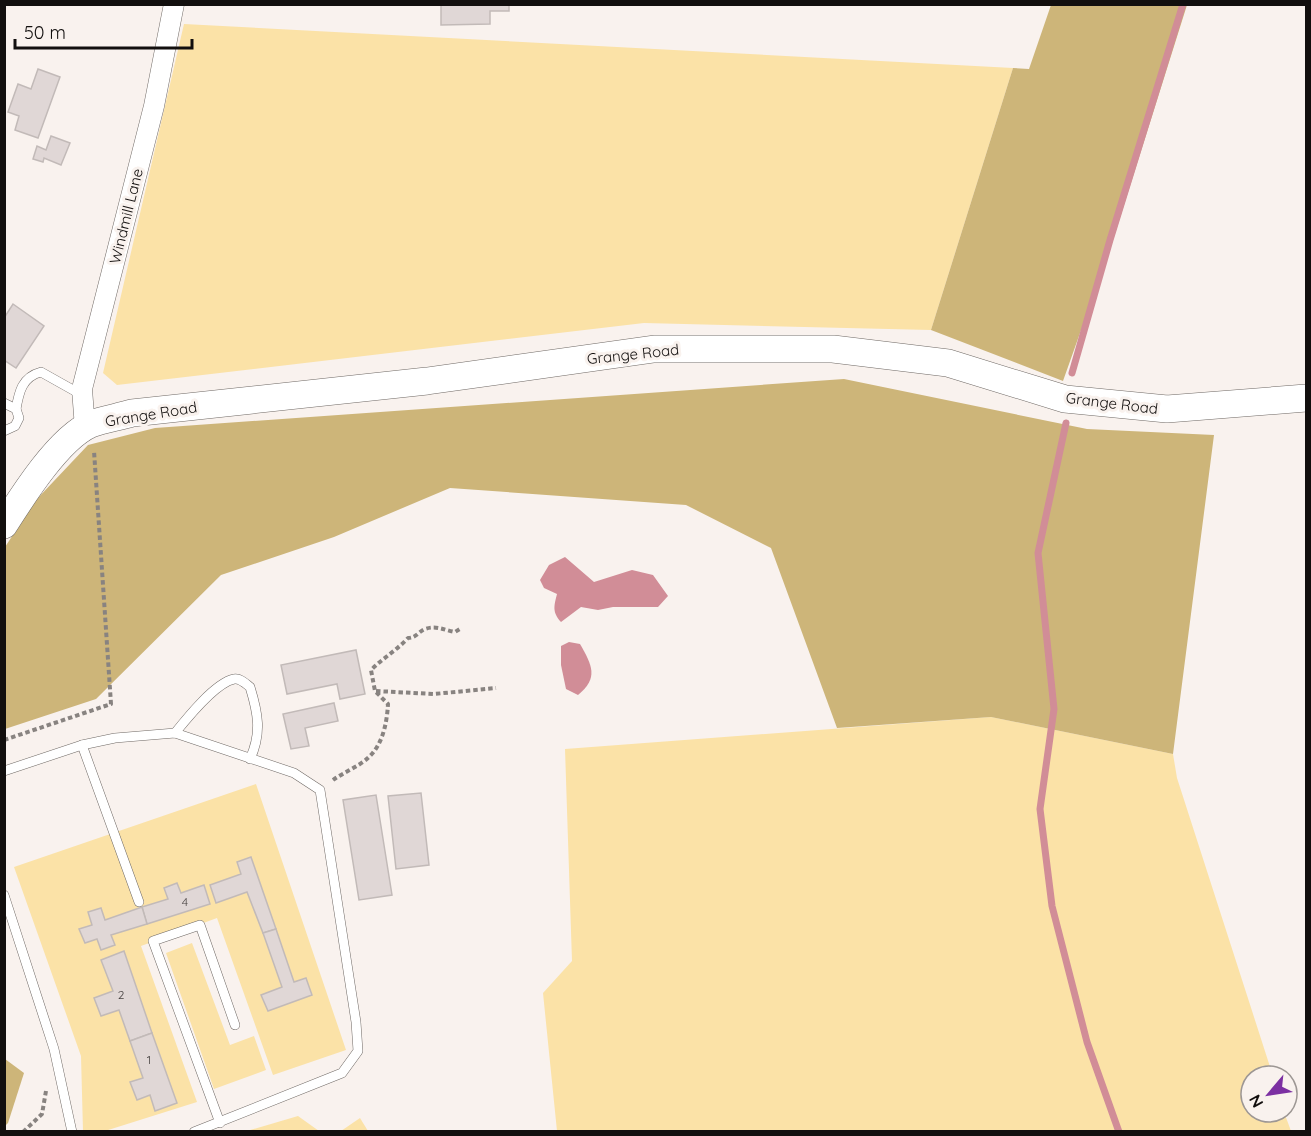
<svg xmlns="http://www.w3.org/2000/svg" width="1311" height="1136" font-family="Quicksand,sans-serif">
<rect width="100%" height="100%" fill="#f9f2ee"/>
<g fill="#fbe2a7">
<polygon points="184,24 1013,68 931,330 644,323 117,385 103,373"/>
<polygon points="991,717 1173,754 1177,778 1273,1076 1251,1076 1251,1112 1284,1112 1291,1131 557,1131 543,993 572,961 565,749"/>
<polygon points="256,784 346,1050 273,1075 217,918 141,946 197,1102 105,1131 83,1131 81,1056 14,867"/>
<polygon points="192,943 230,1045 254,1036 266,1070 214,1089 166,953"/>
<polygon points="298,1116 319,1131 247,1131"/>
<polygon points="360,1118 368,1131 341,1131"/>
</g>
<g fill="#cdb579">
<polygon points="1051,5 1187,5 1113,240 1063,381 931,330 1013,68 1029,69"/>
<polygon points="844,379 1087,429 1214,435 1173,754 991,717 837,728 771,548 686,505 450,488 334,537 221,575 96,699 5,729 5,547 36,500 88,445 155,428"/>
<polygon points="5,1059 24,1073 8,1123 5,1126"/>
</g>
<g fill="#d18d97">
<path d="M 565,557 L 594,582 L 632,570 L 653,575 L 668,596 L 658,607 L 613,607 L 598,610 L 581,607 L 561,622 C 552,612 554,606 557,594 L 544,588 L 540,580 L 549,565 Z"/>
<path d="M 569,642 L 580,644 C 592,665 599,678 578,695 L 566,689 L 561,665 L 561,646 Z"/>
</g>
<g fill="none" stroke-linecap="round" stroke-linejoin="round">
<g stroke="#d18d97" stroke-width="7">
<polyline points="1072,373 1110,240 1183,4"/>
<polyline points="1066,423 1038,553 1054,709 1040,809 1052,906 1087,1042 1119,1132"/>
</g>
</g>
<g fill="#e0d7d6" stroke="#c2bab8" stroke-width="1.5">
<polygon points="441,4 509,4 509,11 490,11 490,24 441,25"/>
<polygon points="38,69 60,77 38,138 15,130 19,116 8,112 18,84 31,89"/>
<polygon points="51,136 70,143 61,165 44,158 43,162 33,159 37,146 46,150"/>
<polygon points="13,304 44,326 16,368 4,360 4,318"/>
<polygon points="356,650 365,694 340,699 337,684 287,694 281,665"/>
<polygon points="334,703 338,721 305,728 309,746 291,749 283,714"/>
<polygon points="421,793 429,865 396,869 388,796"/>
<polygon points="376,795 392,895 359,900 343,800"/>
<polygon points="251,857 276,929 263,933 247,892 216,903 210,885 241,874 237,862"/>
<polygon points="177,883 181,893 204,885 210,904 147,924 142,907 168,899 164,888"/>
<polygon points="142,907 147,924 111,935 115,945 101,950 97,939 85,943 79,929 92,925 88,912 101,908 105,920"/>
<polygon points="276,929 294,982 306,978 312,995 268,1011 261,995 282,987 263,933"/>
<polygon points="124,951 152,1033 130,1041 119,1010 101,1016 94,998 113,991 101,960"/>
<polygon points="152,1033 177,1103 155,1111 150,1095 137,1100 130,1082 143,1078 130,1041"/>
</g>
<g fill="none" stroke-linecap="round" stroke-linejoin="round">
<defs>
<g id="service">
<polyline points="4,403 16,409 19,418 15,426 4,431"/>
<path d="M 16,409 C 19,392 22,377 41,372 L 82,395"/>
<path d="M 175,733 C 187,718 215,683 234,679 C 240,678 245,683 250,687 C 258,713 262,733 250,759"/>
<polyline points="82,745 139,902"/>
<polyline points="4,771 82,745 115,738 175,733 294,773 320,790 356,1022 358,1051 342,1073 194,1132"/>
<polyline points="4,895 54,1049 72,1132"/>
<polyline points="220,1123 153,941 200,925 235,1025"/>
</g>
<polyline id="minor" points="85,428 82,389 154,106 174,4"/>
<path id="secondary" d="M 4,525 C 23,495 59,438 91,424 C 104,419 119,417 132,413 L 427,381 L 654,349 L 833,349 L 948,363 L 1065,399 L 1167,409 L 1306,398"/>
</defs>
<use href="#service" stroke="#6f6965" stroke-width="10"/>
<use href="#minor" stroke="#6f6965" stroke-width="21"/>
<use href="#secondary" stroke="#6f6965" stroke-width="28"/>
<g stroke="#888380" stroke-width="4" stroke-dasharray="4.5 3" stroke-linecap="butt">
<polyline points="376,691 434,694 496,688"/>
<polyline points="4,740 111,704 94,451"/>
<path d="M 333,780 C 344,772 360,766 369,757 C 383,744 387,722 388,704 L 375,691 L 371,670 C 383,658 397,650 408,638 C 416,638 418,632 425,629 C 436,625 444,630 455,632 L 460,629"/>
<polyline points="23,1132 42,1114 46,1091"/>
</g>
<use href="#service" stroke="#fff" stroke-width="9"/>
<use href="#minor" stroke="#fff" stroke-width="20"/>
<use href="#secondary" stroke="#fff" stroke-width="27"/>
</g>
<g text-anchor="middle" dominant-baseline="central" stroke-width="6" stroke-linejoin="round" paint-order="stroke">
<g font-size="12" fill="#464140">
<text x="185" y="901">4</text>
<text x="121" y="994">2</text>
<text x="149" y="1059">1</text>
</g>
<g font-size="15" fill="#120f0e" stroke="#f9f2ee">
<text transform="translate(126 216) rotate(-76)">Windmill Lane</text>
<text transform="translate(633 354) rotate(-6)">Grange Road</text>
<text transform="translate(1112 403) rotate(7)">Grange Road</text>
<text transform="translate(151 414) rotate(-9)">Grange Road</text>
</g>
</g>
<rect width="1311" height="1136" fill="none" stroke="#120f0e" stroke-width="12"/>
<g transform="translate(1269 1094) rotate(241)"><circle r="28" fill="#f9f2ee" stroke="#9d9794" stroke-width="1.5"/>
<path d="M0-4.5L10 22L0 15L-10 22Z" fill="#7c30a2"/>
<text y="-9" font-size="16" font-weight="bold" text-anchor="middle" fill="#120f0e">N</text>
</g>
<path d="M15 39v9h177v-9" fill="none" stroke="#120f0e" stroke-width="3"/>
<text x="24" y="39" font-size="18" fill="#120f0e" stroke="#f9f2ee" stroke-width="4.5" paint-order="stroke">50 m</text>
</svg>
